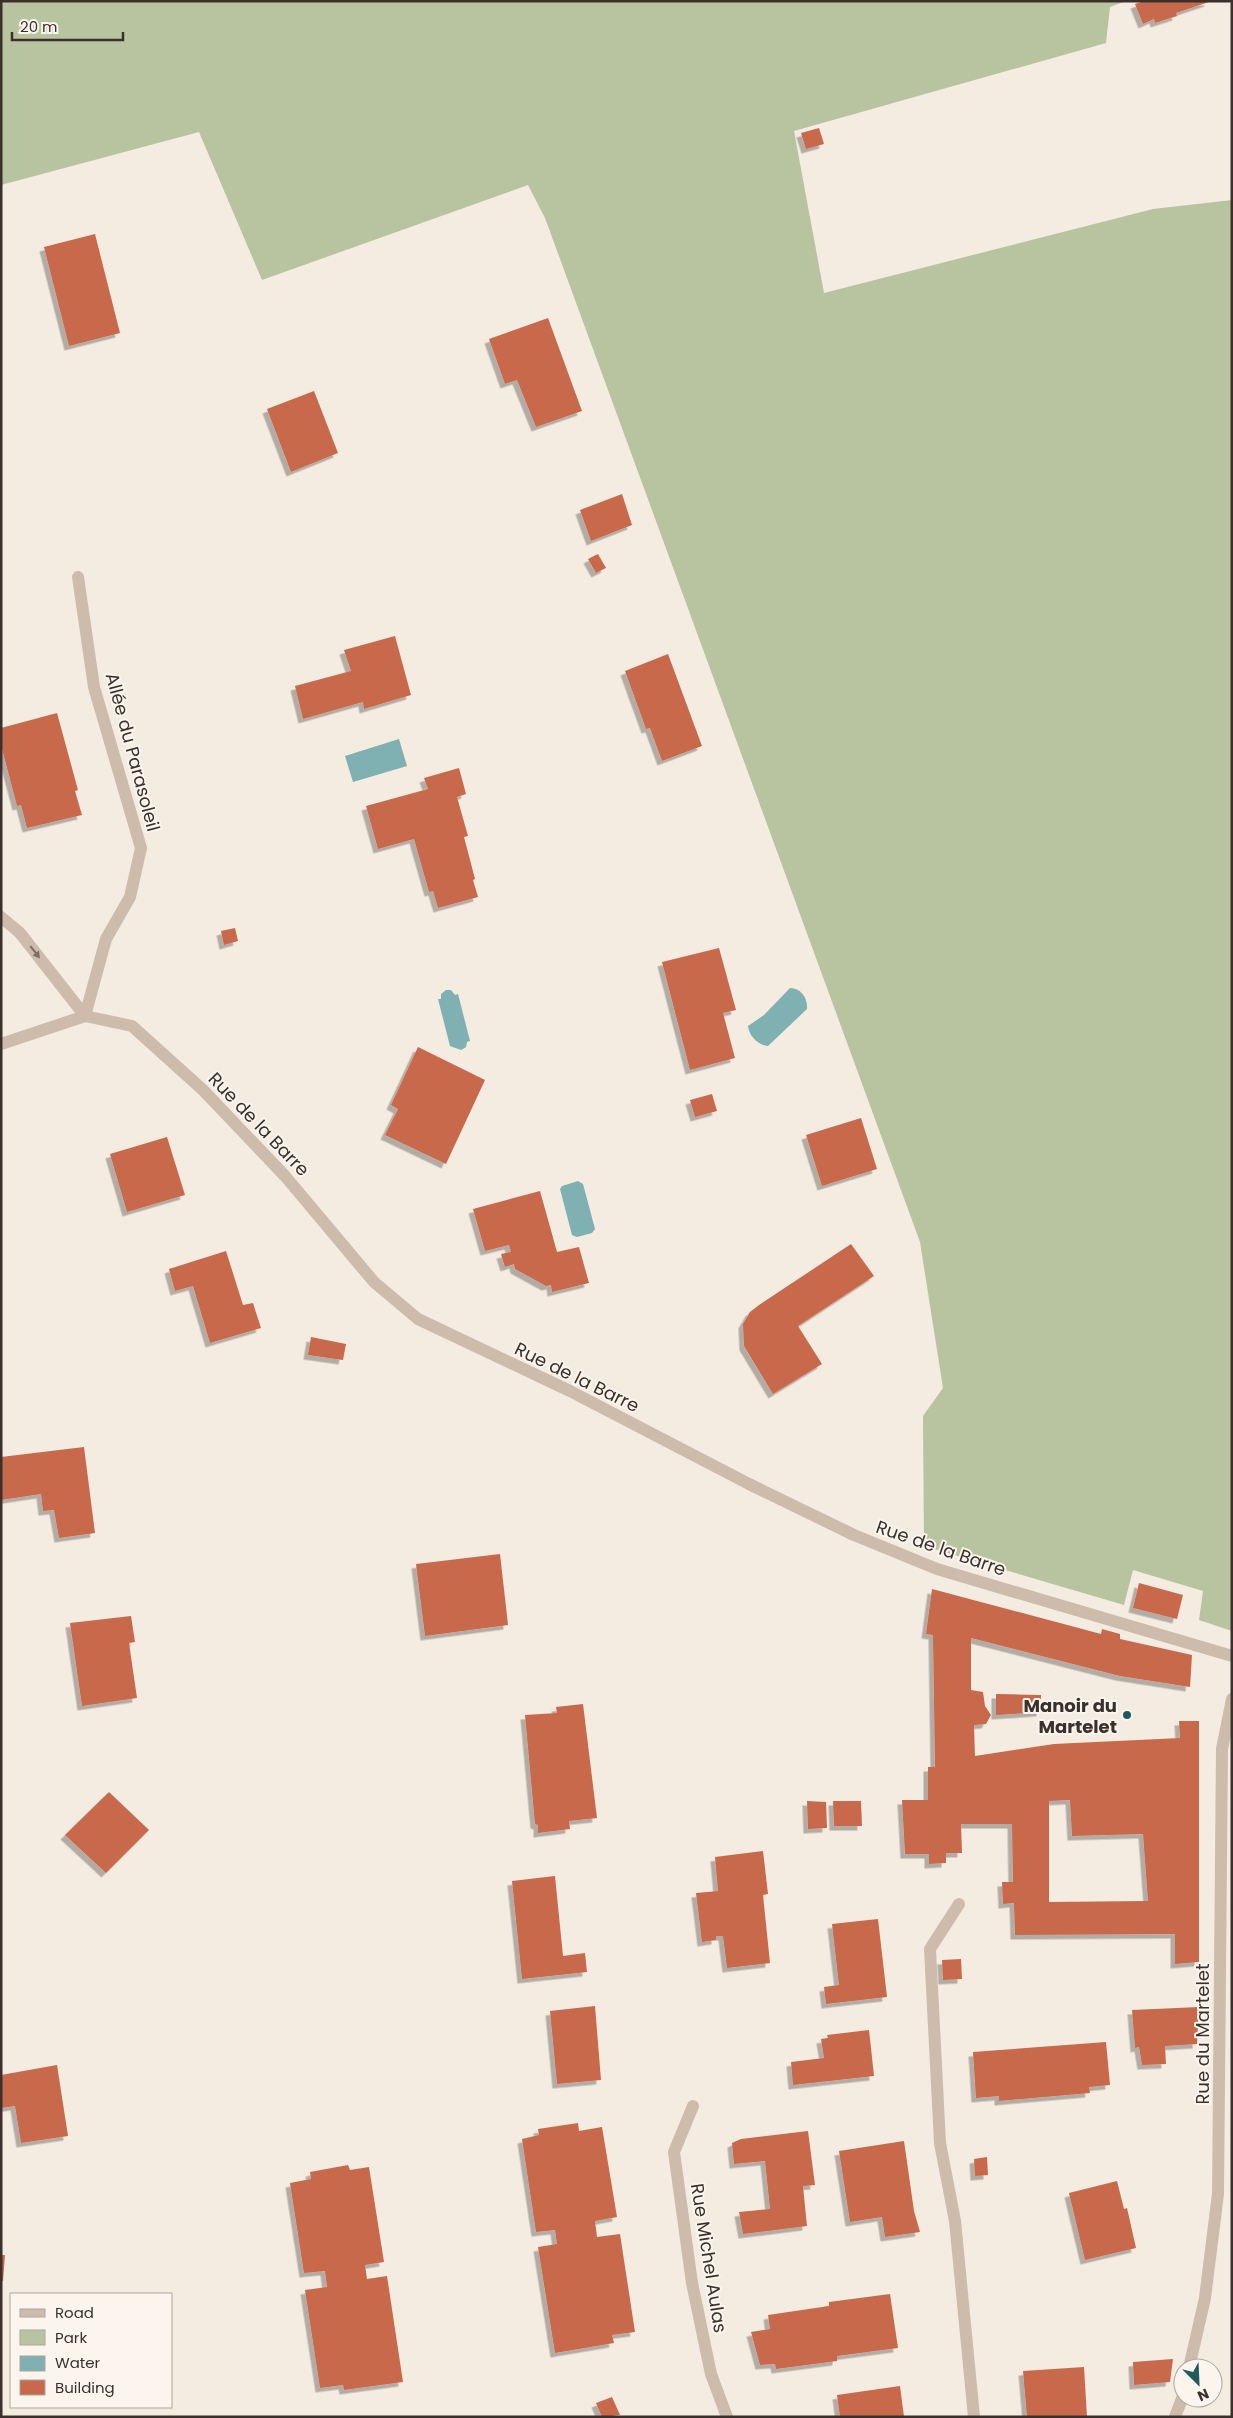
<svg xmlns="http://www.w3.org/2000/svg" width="1233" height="2418" font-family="Poppins,sans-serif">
<defs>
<filter id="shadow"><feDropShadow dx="-4.5" dy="4.5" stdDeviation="0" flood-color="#0004"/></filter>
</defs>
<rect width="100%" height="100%" fill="#f4ebe1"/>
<polygon fill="#b8c4a0" points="1,1 1126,1 1110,7 1106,43 794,131 824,293 1153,209 1232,200 1232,1631 1199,1620 1203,1591 1133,1570 1124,1605 924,1546 923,1416 943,1388 920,1242 545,218 528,185 262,280 199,132 1,185"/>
<g fill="#7fb0b2">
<polygon points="399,739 407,766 353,782 345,756"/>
<path d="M 790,988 C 801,988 808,998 807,1009 L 768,1046 C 758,1045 749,1036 748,1026 L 764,1015 Z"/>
<polygon points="446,990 451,990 455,995 458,994 470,1041 467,1042 466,1047 461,1050 450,1046 438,999 441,999 441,994"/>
<polygon points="578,1181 583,1184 595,1229 592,1233 577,1237 572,1235 560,1189 562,1186"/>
</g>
<g fill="#c8694b" fill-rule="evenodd" filter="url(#shadow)">
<polygon points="1144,1 1209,1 1209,2 1176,13 1177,16 1155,23 1154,19 1143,24 1135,4"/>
<polygon points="819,128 824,144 806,149 801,133"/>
<polygon points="95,234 120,333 69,346 44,247"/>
<polygon points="548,318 582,411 536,427 517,380 505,384 489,339"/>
<polygon points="314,391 338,453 291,472 267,409"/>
<polygon points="622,494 632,525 591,541 580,510"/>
<polygon points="598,554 606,568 596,573 588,559"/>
<polygon points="395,636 411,695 364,709 363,702 303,719 295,686 351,671 344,650"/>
<polygon points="668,654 702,746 662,761 650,728 646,729 625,671"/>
<polygon points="57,713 78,790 75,791 82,815 27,828 21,805 17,806 1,745 1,728"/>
<polygon points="459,768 466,794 457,797 468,836 464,837 475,879 473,880 478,897 438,908 433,891 429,892 414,839 378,849 366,806 428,789 424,778"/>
<polygon points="235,928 238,941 224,945 221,931"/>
<polygon points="719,948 736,1010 723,1013 735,1058 690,1070 662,962"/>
<polygon points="418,1047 485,1080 446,1164 385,1135 398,1109 391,1105"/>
<polygon points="712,1094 717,1111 695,1117 690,1100"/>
<polygon points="861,1118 877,1169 822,1186 806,1135"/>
<polygon points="167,1137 185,1195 127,1212 110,1154"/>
<polygon points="540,1191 557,1252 579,1247 589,1283 552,1292 551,1285 546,1286 515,1269 514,1264 505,1267 501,1254 511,1252 509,1245 485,1251 473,1209"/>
<polygon points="851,1244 874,1276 798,1326 822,1364 773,1394 744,1346 743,1324 750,1312 759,1305"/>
<polygon points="226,1251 243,1305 253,1303 261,1328 210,1343 193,1286 175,1291 169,1269"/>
<polygon points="311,1337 346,1344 343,1360 308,1355"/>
<polygon points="84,1447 95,1533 59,1538 54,1510 43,1511 41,1494 1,1500 1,1457"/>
<polygon points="500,1554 508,1625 425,1636 416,1564"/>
<polygon points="1139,1583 1183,1595 1177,1619 1133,1608"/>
<path d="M 932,1589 L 1101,1634 L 1102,1629 L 1120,1634 L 1120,1639 L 1192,1655 L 1190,1687 L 1120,1676 L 971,1638 L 971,1690 L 983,1692 L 985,1706 L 991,1715 L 986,1724 L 974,1725 L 975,1756 L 1054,1744 L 1180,1738 L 1179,1721 L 1199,1721 L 1199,1962 L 1175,1964 L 1175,1934 L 1015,1935 L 1014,1903 L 1003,1904 L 1002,1882 L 1013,1882 L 1012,1824 L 961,1824 L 962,1853 L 946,1853 L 946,1863 L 929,1864 L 929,1854 L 905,1854 L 902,1800 L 928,1800 L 928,1767 L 935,1767 L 933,1635 L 926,1634 ZM 1070,1800 L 1072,1836 L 1143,1834 L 1148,1901 L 1049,1902 L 1049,1801 Z"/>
<polygon points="131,1616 135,1642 129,1643 137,1698 82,1706 70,1623"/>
<polygon points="996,1694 1041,1695 1041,1712 996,1715"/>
<polygon points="583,1704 597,1818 569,1821 570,1829 538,1833 538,1825 535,1824 525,1715 557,1713 556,1707"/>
<polygon points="109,1792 149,1830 106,1873 65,1835"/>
<polygon points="807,1801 826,1802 827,1828 808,1829"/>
<polygon points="833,1801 861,1801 862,1826 834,1826"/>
<polygon points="763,1851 768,1894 763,1895 770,1963 727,1968 723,1936 716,1936 716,1940 702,1942 696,1893 718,1891 715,1857"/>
<polygon points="555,1876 563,1956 585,1953 587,1972 522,1979 512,1881"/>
<polygon points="878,1919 887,1997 826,2004 824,1987 839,1985 832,1924"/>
<polygon points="961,1959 962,1979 943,1980 942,1960"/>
<polygon points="595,2006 601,2080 557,2084 550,2011"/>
<polygon points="1199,2007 1197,2044 1165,2046 1166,2064 1142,2065 1139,2047 1135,2048 1132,2010"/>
<polygon points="869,2030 874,2076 793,2085 791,2062 824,2058 821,2039 828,2038 827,2035"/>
<polygon points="1106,2042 1110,2085 1089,2087 1090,2093 999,2101 999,2096 976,2098 973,2052"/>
<polygon points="57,2065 68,2136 21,2143 15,2106 1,2108 1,2075"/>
<polygon points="578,2123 579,2131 602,2127 617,2217 595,2221 597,2237 620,2234 635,2332 612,2335 614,2343 555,2353 538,2247 557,2244 555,2230 536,2232 522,2139 539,2135 538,2129"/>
<polygon points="808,2131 815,2185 803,2186 807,2226 743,2234 739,2212 770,2209 765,2161 734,2164 732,2143 741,2139"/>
<polygon points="904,2141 914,2211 920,2232 885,2237 882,2217 850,2222 839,2151"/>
<polygon points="987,2157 988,2175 975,2176 974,2159"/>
<polygon points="348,2165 350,2170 369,2167 384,2262 365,2265 367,2279 387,2276 403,2382 344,2390 343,2385 320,2388 305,2290 327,2287 325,2271 304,2273 290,2183 311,2179 310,2172"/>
<polygon points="1117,2181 1124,2209 1127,2208 1136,2248 1085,2260 1069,2193"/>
<polygon points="1,2255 5,2255 3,2281 1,2281"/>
<polygon points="890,2294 898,2348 837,2356 837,2361 776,2369 775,2364 760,2365 751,2332 770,2329 768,2315 829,2306 829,2302"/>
<polygon points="1173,2359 1170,2382 1134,2385 1133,2362"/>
<polygon points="1084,2367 1087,2417 1027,2417 1023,2371"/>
<polygon points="900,2386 904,2417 840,2417 837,2395"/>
<polygon points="612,2397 620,2415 602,2417 596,2403"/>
</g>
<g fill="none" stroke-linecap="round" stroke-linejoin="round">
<g stroke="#cdbbac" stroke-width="12">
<polyline points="78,577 94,687 141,848 130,897 106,939 85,1016"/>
<polyline points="1,917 20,933 85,1016"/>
<polyline points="1,1044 85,1016 132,1026 203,1090 285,1176 374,1282 418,1319 570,1391 749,1484 854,1535 937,1569 1232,1656"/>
<polyline points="959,1904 930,1949 940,2143 955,2221 974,2417"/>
<polyline points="693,2106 674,2152 692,2283 711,2374 727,2417"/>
<polyline points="1189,2368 1205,2298 1218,2194 1222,1749 1232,1699"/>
<polyline points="1175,2417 1183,2396"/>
</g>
</g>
<defs><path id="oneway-solid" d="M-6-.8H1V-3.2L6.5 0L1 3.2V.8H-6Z" transform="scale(1.25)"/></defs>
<use fill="#7d6f65" href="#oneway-solid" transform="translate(35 952) rotate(52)"/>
<circle fill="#1f5a5e" stroke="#fbf5ee" stroke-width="2" cx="1127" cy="1715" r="5"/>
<g text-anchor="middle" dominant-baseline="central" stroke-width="4" stroke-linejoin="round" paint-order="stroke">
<g font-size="18" fill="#3b302b" stroke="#fbf5ee">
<text transform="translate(133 752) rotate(75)">Allée du Parasoleil</text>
<text transform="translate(259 1124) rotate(46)">Rue de la Barre</text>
<text transform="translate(577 1377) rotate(26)">Rue de la Barre</text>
<text transform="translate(941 1548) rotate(19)">Rue de la Barre</text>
<text transform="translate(1202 2034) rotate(-90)">Rue du Martelet</text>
<text transform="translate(709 2258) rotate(81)">Rue Michel Aulas</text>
</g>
<g font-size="18" font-weight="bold" fill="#3b302b" stroke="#fbf5ee" text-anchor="end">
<text x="1117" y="1705">Manoir du<tspan x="1117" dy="21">Martelet</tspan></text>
</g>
</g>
<rect width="1233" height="2418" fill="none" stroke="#3b302b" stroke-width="5"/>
<rect x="10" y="2293" width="162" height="115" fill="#fbf5ee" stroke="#aea6a0"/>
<rect x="20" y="2309" width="25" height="8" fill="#cdbbac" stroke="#aea6a0"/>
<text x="55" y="2318" font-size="15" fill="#3b302b">Road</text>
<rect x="20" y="2330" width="25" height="15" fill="#b8c4a0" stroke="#aea6a0"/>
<text x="55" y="2343" font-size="15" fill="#3b302b">Park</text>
<rect x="20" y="2356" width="25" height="15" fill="#7fb0b2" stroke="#aea6a0"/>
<text x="55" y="2368" font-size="15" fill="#3b302b">Water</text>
<rect x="20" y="2380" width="25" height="15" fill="#c8694b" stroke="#aea6a0"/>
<text x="55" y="2393" font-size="15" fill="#3b302b">Building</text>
<g transform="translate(1198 2383) rotate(156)"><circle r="24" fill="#fbf5ee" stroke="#aea6a0"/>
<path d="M0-4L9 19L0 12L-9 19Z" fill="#1f5a5e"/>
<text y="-8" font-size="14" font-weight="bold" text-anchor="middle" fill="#3b302b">N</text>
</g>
<path d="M12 32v8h111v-8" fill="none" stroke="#3b302b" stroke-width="2.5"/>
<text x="20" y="32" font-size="15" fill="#3b302b" stroke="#fbf5ee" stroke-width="4" paint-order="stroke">20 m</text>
</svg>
